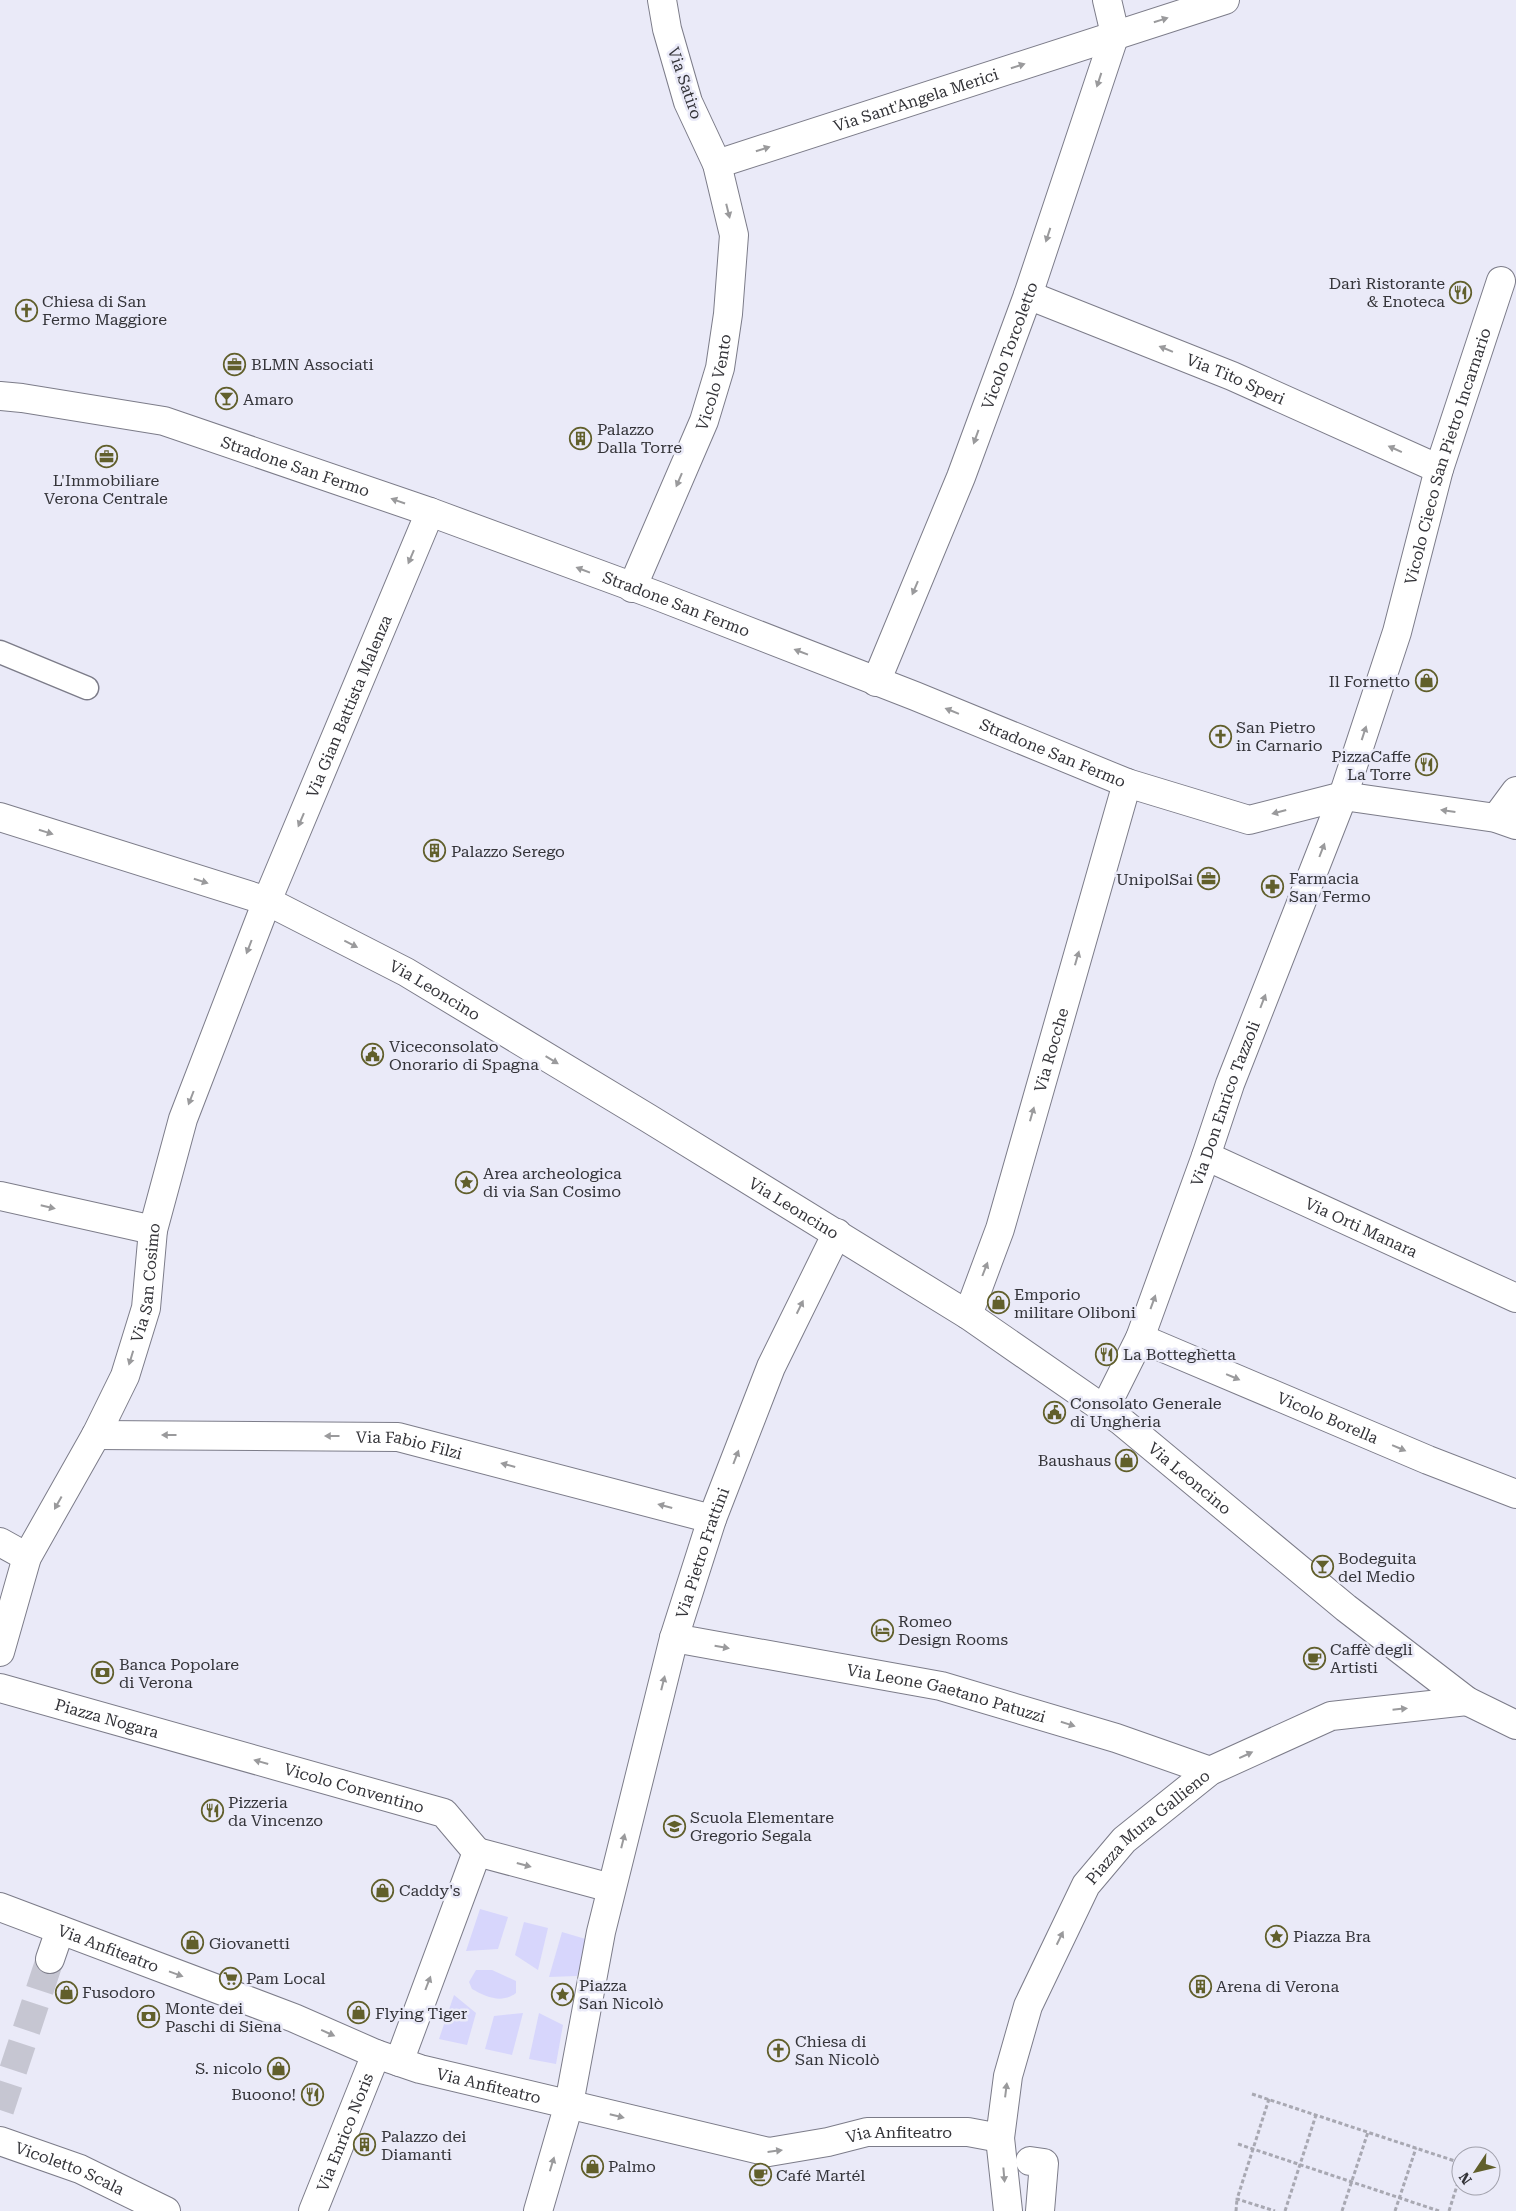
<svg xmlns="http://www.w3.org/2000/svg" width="1516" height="2211" font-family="'Roboto Serif',serif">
<rect width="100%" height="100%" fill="#eaeaf8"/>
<g fill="#d7d6fc">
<polygon points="480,1909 508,1917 498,1949 466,1951"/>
<polygon points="524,1922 548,1928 538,1970 515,1955"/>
<polygon points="562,1932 589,1940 577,1976 549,1977"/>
<path d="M 492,1970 L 516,1981 L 516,1993 C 502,2004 486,1997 472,1989 L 469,1982 L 476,1970 Z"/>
<polygon points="454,1995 476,2013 467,2045 439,2039"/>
<polygon points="523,2013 512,2055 485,2049 494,2016"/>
<polygon points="539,2013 563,2025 556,2064 529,2059"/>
</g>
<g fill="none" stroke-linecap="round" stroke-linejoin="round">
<polyline stroke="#c6c6d2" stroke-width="28" stroke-dasharray="28 14" stroke-linecap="butt" points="0,2110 50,1959"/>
<defs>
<polyline id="lane" points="0,652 87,688"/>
<g id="street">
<path id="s1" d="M 717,164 L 1225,0"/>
<path id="s2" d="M 1028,295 L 1232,376 L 1439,469"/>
<path id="s3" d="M 632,588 L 704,421 L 720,368 L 728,314 L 734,235 L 717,164 L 688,102 L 667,29 L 662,0"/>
<path id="s4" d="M 876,682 L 961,477 L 1028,295 L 1115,34 L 1107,0"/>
<path id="s5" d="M 0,817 L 267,901 L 406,972 L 648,1118 L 968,1315 L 1121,1421 L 1346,1608 L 1467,1701 L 1516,1725"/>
<polyline points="1496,818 1516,791"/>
<path id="s6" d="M 1206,1156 L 1516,1298"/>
<polyline points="0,1196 153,1230"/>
<path id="s7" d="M 968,1315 L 1000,1229 L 1127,783"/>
<path id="s8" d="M 1140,1338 L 1428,1460 L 1516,1494"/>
<path id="s9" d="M 1104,1410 L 1140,1338 L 1206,1156 L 1230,1084 L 1343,796 L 1397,632 L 1439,469 L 1501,281"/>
<path id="s10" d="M 96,1435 L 398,1437 L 712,1519"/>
<polyline points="0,1542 27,1557"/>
<path id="s11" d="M 674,1638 L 941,1686 L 1116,1738 L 1210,1771"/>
<path id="s12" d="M 0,1652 L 27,1557 L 96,1435 L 125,1376 L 146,1308 L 153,1230 L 183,1119 L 267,901 L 430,512"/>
<path id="s13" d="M 0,1688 L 444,1813 L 477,1852"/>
<polyline points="477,1852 611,1888"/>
<path id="s14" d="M 0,1907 L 294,2018 L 376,2054 L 420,2069 L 769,2152 L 828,2142 L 867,2132 L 968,2132 L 1000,2138"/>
<polyline points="50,1959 60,1930"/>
<polyline points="399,2062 477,1852"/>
<path id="s15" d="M 0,2141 L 80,2169 L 166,2211"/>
<polyline points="1030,2161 1044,2163 1040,2211"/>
<path id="s16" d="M 313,2211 L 376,2054"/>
<path id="s17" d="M 538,2211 L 569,2104 L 601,1932 L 674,1638 L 712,1519 L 771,1367 L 837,1233"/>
<path id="s18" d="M 1008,2211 L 1000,2138 L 1008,2076 L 1028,2006 L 1086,1885 L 1124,1840 L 1210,1771 L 1331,1716 L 1467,1701"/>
</g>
<g id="secondary">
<path id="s19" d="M 0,396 L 22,398 L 164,421 L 430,512 L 658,596 L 915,696 L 1127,783 L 1249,820 L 1343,796 L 1496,818 L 1516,825"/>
</g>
</defs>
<use href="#lane" stroke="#7c7c89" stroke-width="25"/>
<use href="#street" stroke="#7c7c89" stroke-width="30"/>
<use href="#secondary" stroke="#7c7c89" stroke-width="30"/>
<g stroke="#a8a8b2" stroke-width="3" stroke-dasharray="4 2.5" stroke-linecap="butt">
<polyline points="1252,2094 1461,2163"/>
<polyline points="1269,2099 1237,2199 1275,2211"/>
<polyline points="1238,2144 1439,2211"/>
<polyline points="1236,2211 1237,2199"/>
<polyline points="1285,2211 1316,2115"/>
<polyline points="1342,2211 1368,2132"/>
<polyline points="1395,2211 1416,2148"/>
<polyline points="1449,2211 1461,2173"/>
</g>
<use href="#lane" stroke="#fff" stroke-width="22"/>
<use href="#street" stroke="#fff" stroke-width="28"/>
<use href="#secondary" stroke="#fff" stroke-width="28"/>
</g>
<defs><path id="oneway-solid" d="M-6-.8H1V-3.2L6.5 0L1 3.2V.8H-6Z" transform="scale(1.25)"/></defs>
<g fill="#9a9a9c">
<use href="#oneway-solid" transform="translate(1161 20) rotate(-17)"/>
<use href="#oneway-solid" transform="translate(1018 66) rotate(-18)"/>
<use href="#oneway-solid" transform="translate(1099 80) rotate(108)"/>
<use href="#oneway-solid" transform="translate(763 149) rotate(-18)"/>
<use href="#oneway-solid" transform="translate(728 211) rotate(76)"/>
<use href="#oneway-solid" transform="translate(1048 235) rotate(108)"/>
<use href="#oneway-solid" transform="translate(1166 349) rotate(-158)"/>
<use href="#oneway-solid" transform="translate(976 437) rotate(110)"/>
<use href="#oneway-solid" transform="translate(1395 449) rotate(-156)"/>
<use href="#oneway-solid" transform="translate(679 480) rotate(113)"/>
<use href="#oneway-solid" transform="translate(398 501) rotate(-161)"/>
<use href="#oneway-solid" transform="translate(411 557) rotate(113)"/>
<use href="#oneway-solid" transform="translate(583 570) rotate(-159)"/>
<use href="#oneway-solid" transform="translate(915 588) rotate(113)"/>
<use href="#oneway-solid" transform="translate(801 652) rotate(-159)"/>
<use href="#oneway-solid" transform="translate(952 711) rotate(-158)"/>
<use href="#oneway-solid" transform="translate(1364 733) rotate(-72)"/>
<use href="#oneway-solid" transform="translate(1448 811) rotate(-172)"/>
<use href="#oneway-solid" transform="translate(1279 812) rotate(165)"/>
<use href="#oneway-solid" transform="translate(301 820) rotate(113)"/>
<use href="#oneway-solid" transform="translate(46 832) rotate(17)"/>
<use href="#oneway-solid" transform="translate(1322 850) rotate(-69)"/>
<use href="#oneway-solid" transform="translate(201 881) rotate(17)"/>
<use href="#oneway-solid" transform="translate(351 944) rotate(27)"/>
<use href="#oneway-solid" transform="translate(249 947) rotate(111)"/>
<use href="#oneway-solid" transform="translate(1077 958) rotate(-74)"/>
<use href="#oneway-solid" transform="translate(1263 1001) rotate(-69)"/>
<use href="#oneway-solid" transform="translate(552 1060) rotate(31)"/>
<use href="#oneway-solid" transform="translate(191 1098) rotate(111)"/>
<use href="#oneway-solid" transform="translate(1032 1114) rotate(-74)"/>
<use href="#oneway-solid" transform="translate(48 1207) rotate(13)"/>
<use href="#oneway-solid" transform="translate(985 1269) rotate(-69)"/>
<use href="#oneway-solid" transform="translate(1153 1302) rotate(-70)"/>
<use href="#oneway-solid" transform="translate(800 1307) rotate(-64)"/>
<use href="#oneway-solid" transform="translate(131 1358) rotate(107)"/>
<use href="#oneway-solid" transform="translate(1233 1377) rotate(23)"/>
<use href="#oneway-solid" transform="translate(169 1435) rotate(-180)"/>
<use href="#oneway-solid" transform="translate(332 1436) rotate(-180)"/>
<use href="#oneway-solid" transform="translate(1399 1448) rotate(23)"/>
<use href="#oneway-solid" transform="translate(736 1457) rotate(-69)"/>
<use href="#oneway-solid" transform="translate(508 1465) rotate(-165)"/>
<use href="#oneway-solid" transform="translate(58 1503) rotate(119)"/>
<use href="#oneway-solid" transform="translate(665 1506) rotate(-165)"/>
<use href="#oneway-solid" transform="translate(722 1647) rotate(10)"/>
<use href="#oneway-solid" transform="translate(663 1683) rotate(-76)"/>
<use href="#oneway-solid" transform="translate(1400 1709) rotate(-6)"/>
<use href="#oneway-solid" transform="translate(1068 1724) rotate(17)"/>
<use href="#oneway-solid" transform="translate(1246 1755) rotate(-25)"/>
<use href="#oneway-solid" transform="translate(261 1762) rotate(-164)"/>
<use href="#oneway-solid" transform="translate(623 1841) rotate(-76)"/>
<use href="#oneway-solid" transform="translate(524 1865) rotate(15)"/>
<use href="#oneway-solid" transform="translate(1060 1938) rotate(-64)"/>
<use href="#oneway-solid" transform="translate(176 1974) rotate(20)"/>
<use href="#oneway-solid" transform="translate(428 1983) rotate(-69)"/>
<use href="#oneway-solid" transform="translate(328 2033) rotate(24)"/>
<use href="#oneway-solid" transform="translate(1006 2090) rotate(-83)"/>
<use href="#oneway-solid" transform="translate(617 2116) rotate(14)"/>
<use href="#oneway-solid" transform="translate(775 2151) rotate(-7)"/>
<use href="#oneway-solid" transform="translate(552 2164) rotate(-73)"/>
<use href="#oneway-solid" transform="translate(1004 2175) rotate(85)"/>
</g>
<defs>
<symbol id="restaurant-ring" viewBox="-11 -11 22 22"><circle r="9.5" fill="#eaeaf8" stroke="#615f2b" stroke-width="1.5"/><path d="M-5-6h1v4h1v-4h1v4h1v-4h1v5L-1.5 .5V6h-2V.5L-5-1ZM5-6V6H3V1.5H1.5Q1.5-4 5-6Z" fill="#615f2b"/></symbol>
<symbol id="church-ring" viewBox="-11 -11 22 22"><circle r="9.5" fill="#eaeaf8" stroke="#615f2b" stroke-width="1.5"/><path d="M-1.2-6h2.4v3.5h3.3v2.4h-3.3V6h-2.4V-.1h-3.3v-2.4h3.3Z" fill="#615f2b"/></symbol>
<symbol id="office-ring" viewBox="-11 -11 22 22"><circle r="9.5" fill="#eaeaf8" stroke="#615f2b" stroke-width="1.5"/><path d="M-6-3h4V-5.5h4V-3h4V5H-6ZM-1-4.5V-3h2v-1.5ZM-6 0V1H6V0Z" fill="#615f2b"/></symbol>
<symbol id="bar-ring" viewBox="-11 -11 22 22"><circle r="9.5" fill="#eaeaf8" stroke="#615f2b" stroke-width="1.5"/><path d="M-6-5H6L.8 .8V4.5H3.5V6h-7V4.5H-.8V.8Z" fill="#615f2b"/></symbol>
<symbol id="building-ring" viewBox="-11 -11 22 22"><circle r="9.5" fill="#eaeaf8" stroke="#615f2b" stroke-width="1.5"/><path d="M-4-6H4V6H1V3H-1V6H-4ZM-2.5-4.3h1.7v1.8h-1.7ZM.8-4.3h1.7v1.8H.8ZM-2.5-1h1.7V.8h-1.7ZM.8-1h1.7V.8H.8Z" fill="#615f2b"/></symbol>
<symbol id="shop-ring" viewBox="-11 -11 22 22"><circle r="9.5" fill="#eaeaf8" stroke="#615f2b" stroke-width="1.5"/><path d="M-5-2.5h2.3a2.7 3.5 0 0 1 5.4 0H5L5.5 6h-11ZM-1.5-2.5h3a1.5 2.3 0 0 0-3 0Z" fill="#615f2b"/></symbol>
<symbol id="pharmacy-ring" viewBox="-11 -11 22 22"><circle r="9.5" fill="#eaeaf8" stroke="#615f2b" stroke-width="1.5"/><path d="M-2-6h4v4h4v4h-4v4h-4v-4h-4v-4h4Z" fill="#615f2b"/></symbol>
<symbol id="civic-ring" viewBox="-11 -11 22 22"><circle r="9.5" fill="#eaeaf8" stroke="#615f2b" stroke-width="1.5"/><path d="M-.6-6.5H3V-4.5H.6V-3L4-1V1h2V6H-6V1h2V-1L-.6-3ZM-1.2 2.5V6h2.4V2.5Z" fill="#615f2b"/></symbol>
<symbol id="sight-ring" viewBox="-11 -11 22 22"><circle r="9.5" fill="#eaeaf8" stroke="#615f2b" stroke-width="1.5"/><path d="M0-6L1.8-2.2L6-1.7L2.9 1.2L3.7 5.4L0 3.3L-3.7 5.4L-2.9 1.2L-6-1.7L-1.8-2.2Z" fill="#615f2b"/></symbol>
<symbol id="hotel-ring" viewBox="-11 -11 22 22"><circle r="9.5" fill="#eaeaf8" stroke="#615f2b" stroke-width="1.5"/><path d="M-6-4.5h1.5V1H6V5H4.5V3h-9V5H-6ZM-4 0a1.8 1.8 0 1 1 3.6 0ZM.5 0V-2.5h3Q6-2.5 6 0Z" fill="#615f2b"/></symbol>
<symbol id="cafe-ring" viewBox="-11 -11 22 22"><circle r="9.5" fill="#eaeaf8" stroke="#615f2b" stroke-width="1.5"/><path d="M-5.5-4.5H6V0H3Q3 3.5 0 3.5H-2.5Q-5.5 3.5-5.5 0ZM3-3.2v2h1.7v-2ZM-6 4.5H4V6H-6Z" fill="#615f2b"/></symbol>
<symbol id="bank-ring" viewBox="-11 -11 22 22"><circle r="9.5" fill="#eaeaf8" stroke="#615f2b" stroke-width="1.5"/><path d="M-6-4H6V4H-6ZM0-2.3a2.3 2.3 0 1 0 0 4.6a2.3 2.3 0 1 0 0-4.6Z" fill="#615f2b"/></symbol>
<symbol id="school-ring" viewBox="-11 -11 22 22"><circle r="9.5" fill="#eaeaf8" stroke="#615f2b" stroke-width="1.5"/><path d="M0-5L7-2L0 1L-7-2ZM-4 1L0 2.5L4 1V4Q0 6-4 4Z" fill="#615f2b"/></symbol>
<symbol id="supermarket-ring" viewBox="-11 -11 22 22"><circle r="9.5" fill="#eaeaf8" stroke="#615f2b" stroke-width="1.5"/><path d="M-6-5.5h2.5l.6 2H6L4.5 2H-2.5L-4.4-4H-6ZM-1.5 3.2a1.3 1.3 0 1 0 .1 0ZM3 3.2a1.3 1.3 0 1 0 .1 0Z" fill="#615f2b"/></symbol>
</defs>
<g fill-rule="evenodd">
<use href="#restaurant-ring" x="1448" y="280" width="25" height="25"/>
<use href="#church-ring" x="14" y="298" width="25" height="25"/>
<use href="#office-ring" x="222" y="352" width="25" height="25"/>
<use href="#bar-ring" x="214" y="386" width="25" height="25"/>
<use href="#building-ring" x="568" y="426" width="25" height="25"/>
<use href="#office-ring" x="94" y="444" width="25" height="25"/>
<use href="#shop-ring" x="1414" y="668" width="25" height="25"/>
<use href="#church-ring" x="1208" y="724" width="25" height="25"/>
<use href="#restaurant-ring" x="1414" y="752" width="25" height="25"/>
<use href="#building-ring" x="422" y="838" width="25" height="25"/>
<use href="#office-ring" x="1196" y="866" width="25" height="25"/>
<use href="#pharmacy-ring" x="1260" y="874" width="25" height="25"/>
<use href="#civic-ring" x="360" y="1042" width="25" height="25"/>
<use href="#sight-ring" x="454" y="1170" width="25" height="25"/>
<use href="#shop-ring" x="986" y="1290" width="25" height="25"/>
<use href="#restaurant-ring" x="1094" y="1342" width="25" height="25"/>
<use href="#civic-ring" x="1042" y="1400" width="25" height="25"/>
<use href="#shop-ring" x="1114" y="1448" width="25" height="25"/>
<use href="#bar-ring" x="1310" y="1554" width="25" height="25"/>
<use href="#hotel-ring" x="870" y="1618" width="25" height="25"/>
<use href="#cafe-ring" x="1302" y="1646" width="25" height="25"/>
<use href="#bank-ring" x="90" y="1660" width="25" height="25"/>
<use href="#restaurant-ring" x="200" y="1798" width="25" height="25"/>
<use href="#school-ring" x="662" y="1814" width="25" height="25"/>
<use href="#shop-ring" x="370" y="1878" width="25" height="25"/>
<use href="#sight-ring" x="1264" y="1924" width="25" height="25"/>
<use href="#shop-ring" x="180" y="1930" width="25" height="25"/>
<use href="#supermarket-ring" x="218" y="1966" width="25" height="25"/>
<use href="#building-ring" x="1188" y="1974" width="25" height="25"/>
<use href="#shop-ring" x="54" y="1980" width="25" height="25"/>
<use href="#sight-ring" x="550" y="1982" width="25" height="25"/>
<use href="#shop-ring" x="346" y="2000" width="25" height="25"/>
<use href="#bank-ring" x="136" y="2004" width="25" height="25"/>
<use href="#church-ring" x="766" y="2038" width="25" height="25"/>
<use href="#shop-ring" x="266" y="2056" width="25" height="25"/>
<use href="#restaurant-ring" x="300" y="2082" width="25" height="25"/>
<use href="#building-ring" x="352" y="2132" width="25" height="25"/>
<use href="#shop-ring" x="580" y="2154" width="25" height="25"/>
<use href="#cafe-ring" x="748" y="2162" width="25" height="25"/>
</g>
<g text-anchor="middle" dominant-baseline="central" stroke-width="5" stroke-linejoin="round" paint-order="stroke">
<g font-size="16" fill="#343439" stroke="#eaeaf8">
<text transform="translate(685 83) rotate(71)">Via Satiro</text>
<text stroke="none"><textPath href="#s1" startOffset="209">Via Sant'Angela Merici</textPath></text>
<text stroke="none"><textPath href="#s4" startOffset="362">Vicolo Torcoletto</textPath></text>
<text stroke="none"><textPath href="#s2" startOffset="224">Via Tito Speri</textPath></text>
<text stroke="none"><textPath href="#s3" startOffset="222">Vicolo Vento</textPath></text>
<text stroke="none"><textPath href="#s9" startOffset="1015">Vicolo Cieco San Pietro Incarnario</textPath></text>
<text stroke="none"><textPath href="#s19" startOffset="305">Stradone San Fermo</textPath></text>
<text stroke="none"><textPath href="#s19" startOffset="710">Stradone San Fermo</textPath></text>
<text stroke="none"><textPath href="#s12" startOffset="1014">Via Gian Battista Malenza</textPath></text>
<text stroke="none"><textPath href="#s19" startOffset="1115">Stradone San Fermo</textPath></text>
<text stroke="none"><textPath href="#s5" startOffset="470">Via Leoncino</textPath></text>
<text stroke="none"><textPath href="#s7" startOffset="278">Via Rocche</textPath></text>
<text stroke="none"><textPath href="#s9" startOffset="330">Via Don Enrico Tazzoli</textPath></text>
<text stroke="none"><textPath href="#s5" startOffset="890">Via Leoncino</textPath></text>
<text stroke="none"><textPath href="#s6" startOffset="171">Via Orti Manara</textPath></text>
<text stroke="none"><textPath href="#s12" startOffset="401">Via San Cosimo</textPath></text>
<text stroke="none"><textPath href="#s8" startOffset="204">Vicolo Borella</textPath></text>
<text stroke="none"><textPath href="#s10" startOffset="314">Via Fabio Filzi</textPath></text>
<text stroke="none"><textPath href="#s5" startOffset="1370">Via Leoncino</textPath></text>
<text stroke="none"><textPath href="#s17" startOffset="679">Via Pietro Frattini</textPath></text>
<text stroke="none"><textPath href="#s11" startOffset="278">Via Leone Gaetano Patuzzi</textPath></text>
<text stroke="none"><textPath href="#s13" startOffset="111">Piazza Nogara</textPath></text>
<text stroke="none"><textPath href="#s13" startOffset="368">Vicolo Conventino</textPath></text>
<text stroke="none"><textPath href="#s18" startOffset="428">Piazza Mura Gallieno</textPath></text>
<text stroke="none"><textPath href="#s14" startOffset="116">Via Anfiteatro</textPath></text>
<text stroke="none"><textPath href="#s14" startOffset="521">Via Anfiteatro</textPath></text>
<text stroke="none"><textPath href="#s16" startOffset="85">Via Enrico Noris</textPath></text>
<text stroke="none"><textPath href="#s14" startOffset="941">Via Anfiteatro</textPath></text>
<text stroke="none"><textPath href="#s15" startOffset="75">Vicoletto Scala</textPath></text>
</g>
<g font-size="16" fill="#343439" stroke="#eaeaf8" text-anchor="start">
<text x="1445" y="283" text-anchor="end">Darì Ristorante<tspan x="1445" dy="18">&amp; Enoteca</tspan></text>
<text x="42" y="301">Chiesa di San<tspan x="42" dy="18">Fermo Maggiore</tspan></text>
<text x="251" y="364">BLMN Associati</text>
<text x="243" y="399">Amaro</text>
<text x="597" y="429">Palazzo<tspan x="597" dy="18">Dalla Torre</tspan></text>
<text x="106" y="480" text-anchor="middle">L'Immobiliare<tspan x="106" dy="18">Verona Centrale</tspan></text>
<text x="1410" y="681" text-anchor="end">Il Fornetto</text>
<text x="1236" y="727">San Pietro<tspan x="1236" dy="18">in Carnario</tspan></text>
<text x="1411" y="756" text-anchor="end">PizzaCaffe<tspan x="1411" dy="18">La Torre</tspan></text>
<text x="451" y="851">Palazzo Serego</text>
<text x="1289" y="878">Farmacia<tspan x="1289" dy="18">San Fermo</tspan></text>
<text x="1193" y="879" text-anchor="end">UnipolSai</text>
<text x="389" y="1046">Viceconsolato<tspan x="389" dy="18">Onorario di Spagna</tspan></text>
<text x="483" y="1173">Area archeologica<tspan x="483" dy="18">di via San Cosimo</tspan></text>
<text x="1014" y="1294">Emporio<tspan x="1014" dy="18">militare Oliboni</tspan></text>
<text x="1123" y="1354">La Botteghetta</text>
<text x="1070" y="1403">Consolato Generale<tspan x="1070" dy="18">di Ungheria</tspan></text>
<text x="1111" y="1460" text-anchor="end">Baushaus</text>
<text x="1338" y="1558">Bodeguita<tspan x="1338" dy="18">del Medio</tspan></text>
<text x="898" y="1621">Romeo<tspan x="898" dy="18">Design Rooms</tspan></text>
<text x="1330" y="1649">Caffè degli<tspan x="1330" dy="18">Artisti</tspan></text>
<text x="119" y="1664">Banca Popolare<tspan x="119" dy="18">di Verona</tspan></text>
<text x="228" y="1802">Pizzeria<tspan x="228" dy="18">da Vincenzo</tspan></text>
<text x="690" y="1817">Scuola Elementare<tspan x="690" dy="18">Gregorio Segala</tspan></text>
<text x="399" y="1890">Caddy's</text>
<text x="1293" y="1936">Piazza Bra</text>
<text x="209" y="1943">Giovanetti</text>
<text x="246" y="1978">Pam Local</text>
<text x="579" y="1985">Piazza<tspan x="579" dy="18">San Nicolò</tspan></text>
<text x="1216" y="1986">Arena di Verona</text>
<text x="82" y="1992">Fusodoro</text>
<text x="165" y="2008">Monte dei<tspan x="165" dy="18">Paschi di Siena</tspan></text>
<text x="375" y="2013">Flying Tiger</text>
<text x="795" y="2041">Chiesa di<tspan x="795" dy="18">San Nicolò</tspan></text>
<text x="262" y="2068" text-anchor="end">S. nicolo</text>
<text x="296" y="2094" text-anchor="end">Buoono!</text>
<text x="381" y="2136">Palazzo dei<tspan x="381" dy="18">Diamanti</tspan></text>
<text x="608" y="2166">Palmo</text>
<text x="776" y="2175">Café Martél</text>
</g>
</g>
<g transform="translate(1476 2171) rotate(235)"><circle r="24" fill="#eaeaf8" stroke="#a1a1ac"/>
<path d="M0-4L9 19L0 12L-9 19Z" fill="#615f2b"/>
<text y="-8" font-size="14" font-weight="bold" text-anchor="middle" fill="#343439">N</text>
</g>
</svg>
